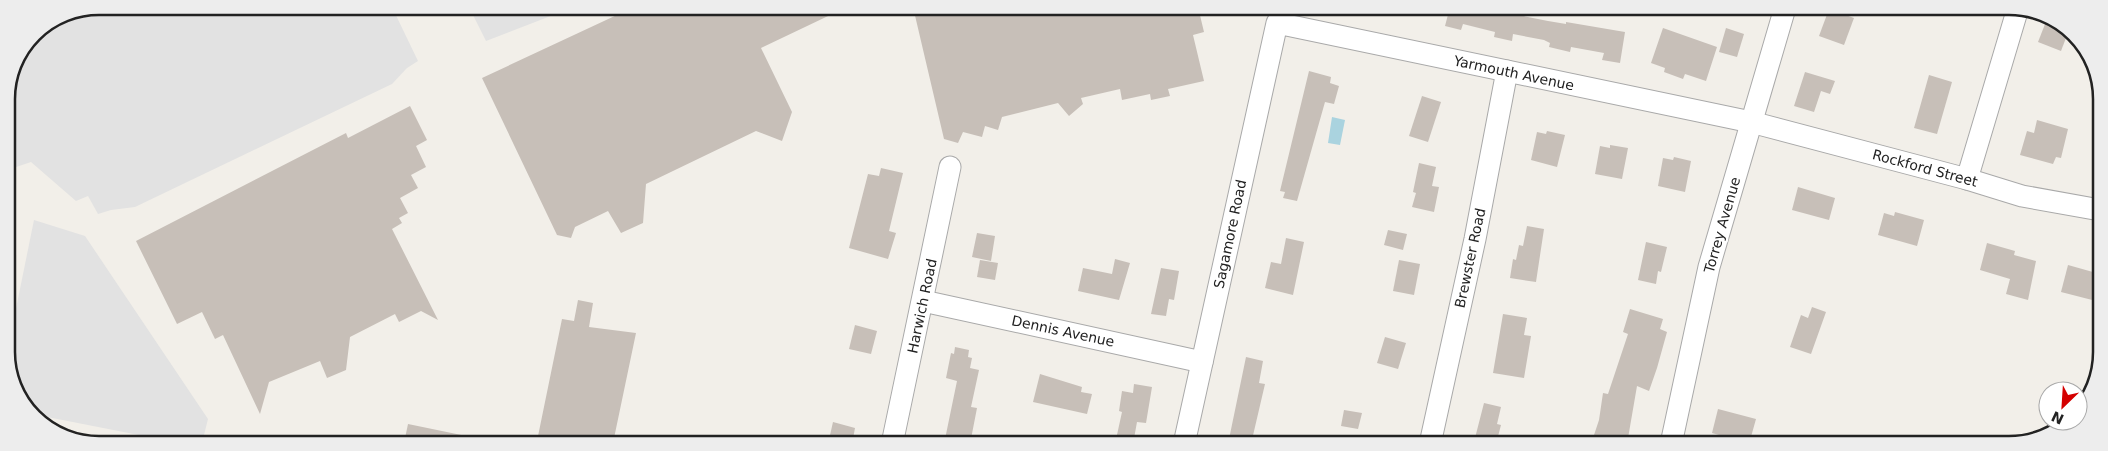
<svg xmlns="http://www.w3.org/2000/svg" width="2108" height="451" font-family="'DejaVu Sans',sans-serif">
<rect width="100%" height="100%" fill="#f2efe9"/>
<g fill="#e2e2e2">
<polygon points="99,6 392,7 418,61 407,68 392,84 135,207 111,210 98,214 88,196 76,201 31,162 16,167 9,154 7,155 6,93 34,33 64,13"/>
<polygon points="469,7 574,7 486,41"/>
<polygon points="34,220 85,236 208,419 202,443 159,443 154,438 32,414 8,370 8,348"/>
</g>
<polygon fill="#aad3df" points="1332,117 1345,120 1340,145 1328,143"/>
<g fill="#c7bfb8">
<polygon points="634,7 847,7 761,48 792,112 782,141 756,131 646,184 643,223 621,233 608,211 575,227 571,238 557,235 482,78"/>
<polygon points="913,7 1198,7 1204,32 1193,35 1204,81 1168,89 1170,96 1151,100 1150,94 1122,100 1120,89 1081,98 1083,104 1069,116 1058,103 1002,117 998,130 985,126 982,137 963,132 958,143 944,139"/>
<polygon points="1450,7 1478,7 1548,21 1566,24 1566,22 1625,32 1620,63 1602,60 1604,53 1571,47 1570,52 1549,47 1550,43 1544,40 1513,34 1512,41 1494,37 1495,32 1463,24 1461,30 1445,26"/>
<polygon points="1829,9 1854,18 1844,45 1819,36"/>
<polygon points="2047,19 2069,30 2061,51 2038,42"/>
<polygon points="1663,28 1717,47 1706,81 1685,74 1683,79 1664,72 1665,68 1651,63"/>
<polygon points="1726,28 1744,34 1737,57 1719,52"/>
<polygon points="1309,71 1331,77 1330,83 1339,86 1334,104 1325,102 1297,201 1283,198 1285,192 1280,191"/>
<polygon points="1805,72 1835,81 1830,94 1821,91 1814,112 1794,106"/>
<polygon points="1929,75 1952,82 1937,134 1914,128"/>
<polygon points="1422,96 1441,102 1428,142 1409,136"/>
<polygon points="410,106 427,140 416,146 426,167 411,175 418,188 400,198 408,213 399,218 402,223 392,229 438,320 421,311 399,322 395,314 350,337 346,370 327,378 320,361 269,382 260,414 223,335 215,339 202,312 177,324 136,241 346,133 348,138"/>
<polygon points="2037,120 2068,129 2061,158 2056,157 2053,164 2020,155 2027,131 2034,133"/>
<polygon points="1547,131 1565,135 1557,167 1531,160 1537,132 1546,134"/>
<polygon points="1610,145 1628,148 1622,179 1595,174 1600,146 1610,148"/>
<polygon points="1674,157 1691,161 1685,192 1658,186 1663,158 1673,160"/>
<polygon points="1419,163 1436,167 1432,186 1439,187 1434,212 1412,207 1416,193 1413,192"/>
<polygon points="881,168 903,173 889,231 896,233 888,259 849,248 868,174 879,176"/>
<polygon points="1798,187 1835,198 1829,220 1792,210"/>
<polygon points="1895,212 1924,220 1917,246 1878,235 1884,213 1894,216"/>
<polygon points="1527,226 1544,229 1536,282 1510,278 1513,259 1516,260 1519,245 1523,246"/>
<polygon points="1388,230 1407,234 1403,250 1384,245"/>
<polygon points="977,233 995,236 991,261 972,257"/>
<polygon points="1286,238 1304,242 1293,295 1265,288 1271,262 1281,264"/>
<polygon points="1646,242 1667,247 1661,272 1658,271 1656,284 1638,280"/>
<polygon points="1987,243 2015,251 2014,255 2036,261 2028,300 2006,294 2010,279 1980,270"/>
<polygon points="1115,259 1130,263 1119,300 1078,291 1083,268 1112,274"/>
<polygon points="980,260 998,263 995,280 977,277"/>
<polygon points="1399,260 1420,264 1414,295 1393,291"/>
<polygon points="2068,265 2100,274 2100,302 2061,292"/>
<polygon points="1161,268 1179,271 1174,300 1169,299 1166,316 1151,314"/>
<polygon points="578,300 593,303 589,327 636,333 613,443 550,443 537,441 562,319 574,321"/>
<polygon points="1812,307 1826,312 1811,354 1790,347 1801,315 1808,318"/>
<polygon points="1630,309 1663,319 1660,329 1667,332 1657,368 1649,391 1637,386 1627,444 1591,444 1599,420 1603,393 1608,394 1628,334 1623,332"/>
<polygon points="1503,314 1527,318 1524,335 1531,336 1524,378 1493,373"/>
<polygon points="855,325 877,331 871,354 849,349"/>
<polygon points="1385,337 1406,343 1398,369 1377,363"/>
<polygon points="955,347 969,350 968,357 972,358 970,368 979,370 971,407 977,408 970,444 944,444 957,381 946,378 951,353 954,354"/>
<polygon points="1246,357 1263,361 1259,383 1265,384 1251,444 1228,444"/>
<polygon points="1040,374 1082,387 1081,392 1092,394 1087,414 1033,402"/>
<polygon points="1134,384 1152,387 1146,423 1137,422 1133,444 1115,444 1122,412 1119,411 1122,391 1133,393"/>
<polygon points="1484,403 1501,407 1497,424 1501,425 1496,444 1479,444 1480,439 1475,438"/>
<polygon points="1718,409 1756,419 1749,444 1717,444 1719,435 1712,433"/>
<polygon points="1344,410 1362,413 1358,429 1341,426"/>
<polygon points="833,422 855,428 852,444 828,444"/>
<polygon points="408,424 471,437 471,443 404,443"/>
</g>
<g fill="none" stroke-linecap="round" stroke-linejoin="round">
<defs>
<g id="minor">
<polyline points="1967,179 2018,8"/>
<polyline points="923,301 1202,362"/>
<polyline points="892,444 950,167"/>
<polyline points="1184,444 1277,23 1751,122 1967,179 2022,196 2100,210"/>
<polyline points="1430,444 1475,239 1507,71"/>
<polyline points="1671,444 1709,267 1785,8"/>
</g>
</defs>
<use href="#minor" stroke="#a9a9a9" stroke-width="23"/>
<use href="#minor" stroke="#fff" stroke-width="21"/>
</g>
<g text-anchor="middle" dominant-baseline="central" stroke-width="4.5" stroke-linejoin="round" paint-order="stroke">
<g font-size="14" fill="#222" stroke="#fff">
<text transform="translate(1514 73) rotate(12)">Yarmouth Avenue</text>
<text transform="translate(1925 168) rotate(15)">Rockford Street</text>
<text transform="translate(1722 225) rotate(-74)">Torrey Avenue</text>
<text transform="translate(1230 234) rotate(-78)">Sagamore Road</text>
<text transform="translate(1470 258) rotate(-78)">Brewster Road</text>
<text transform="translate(922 306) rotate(-78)">Harwich Road</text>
<text transform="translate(1063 331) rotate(12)">Dennis Avenue</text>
</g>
</g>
<path d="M0 0H2108V451H0ZM99 15H2009A84 84 0 0 1 2093 99V352A84 84 0 0 1 2009 436H99A84 84 0 0 1 15 352V99A84 84 0 0 1 99 15Z" fill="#ededed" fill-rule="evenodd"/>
<path fill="none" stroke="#222" stroke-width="2.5" d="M99 15H2009A84 84 0 0 1 2093 99V352A84 84 0 0 1 2009 436H99A84 84 0 0 1 15 352V99A84 84 0 0 1 99 15Z"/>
<g transform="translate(2063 406) rotate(205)"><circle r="24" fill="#ffffff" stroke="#a7a7a7"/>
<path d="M0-4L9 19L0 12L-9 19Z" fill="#d40000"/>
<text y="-8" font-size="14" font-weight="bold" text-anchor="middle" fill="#222222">N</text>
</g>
</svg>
